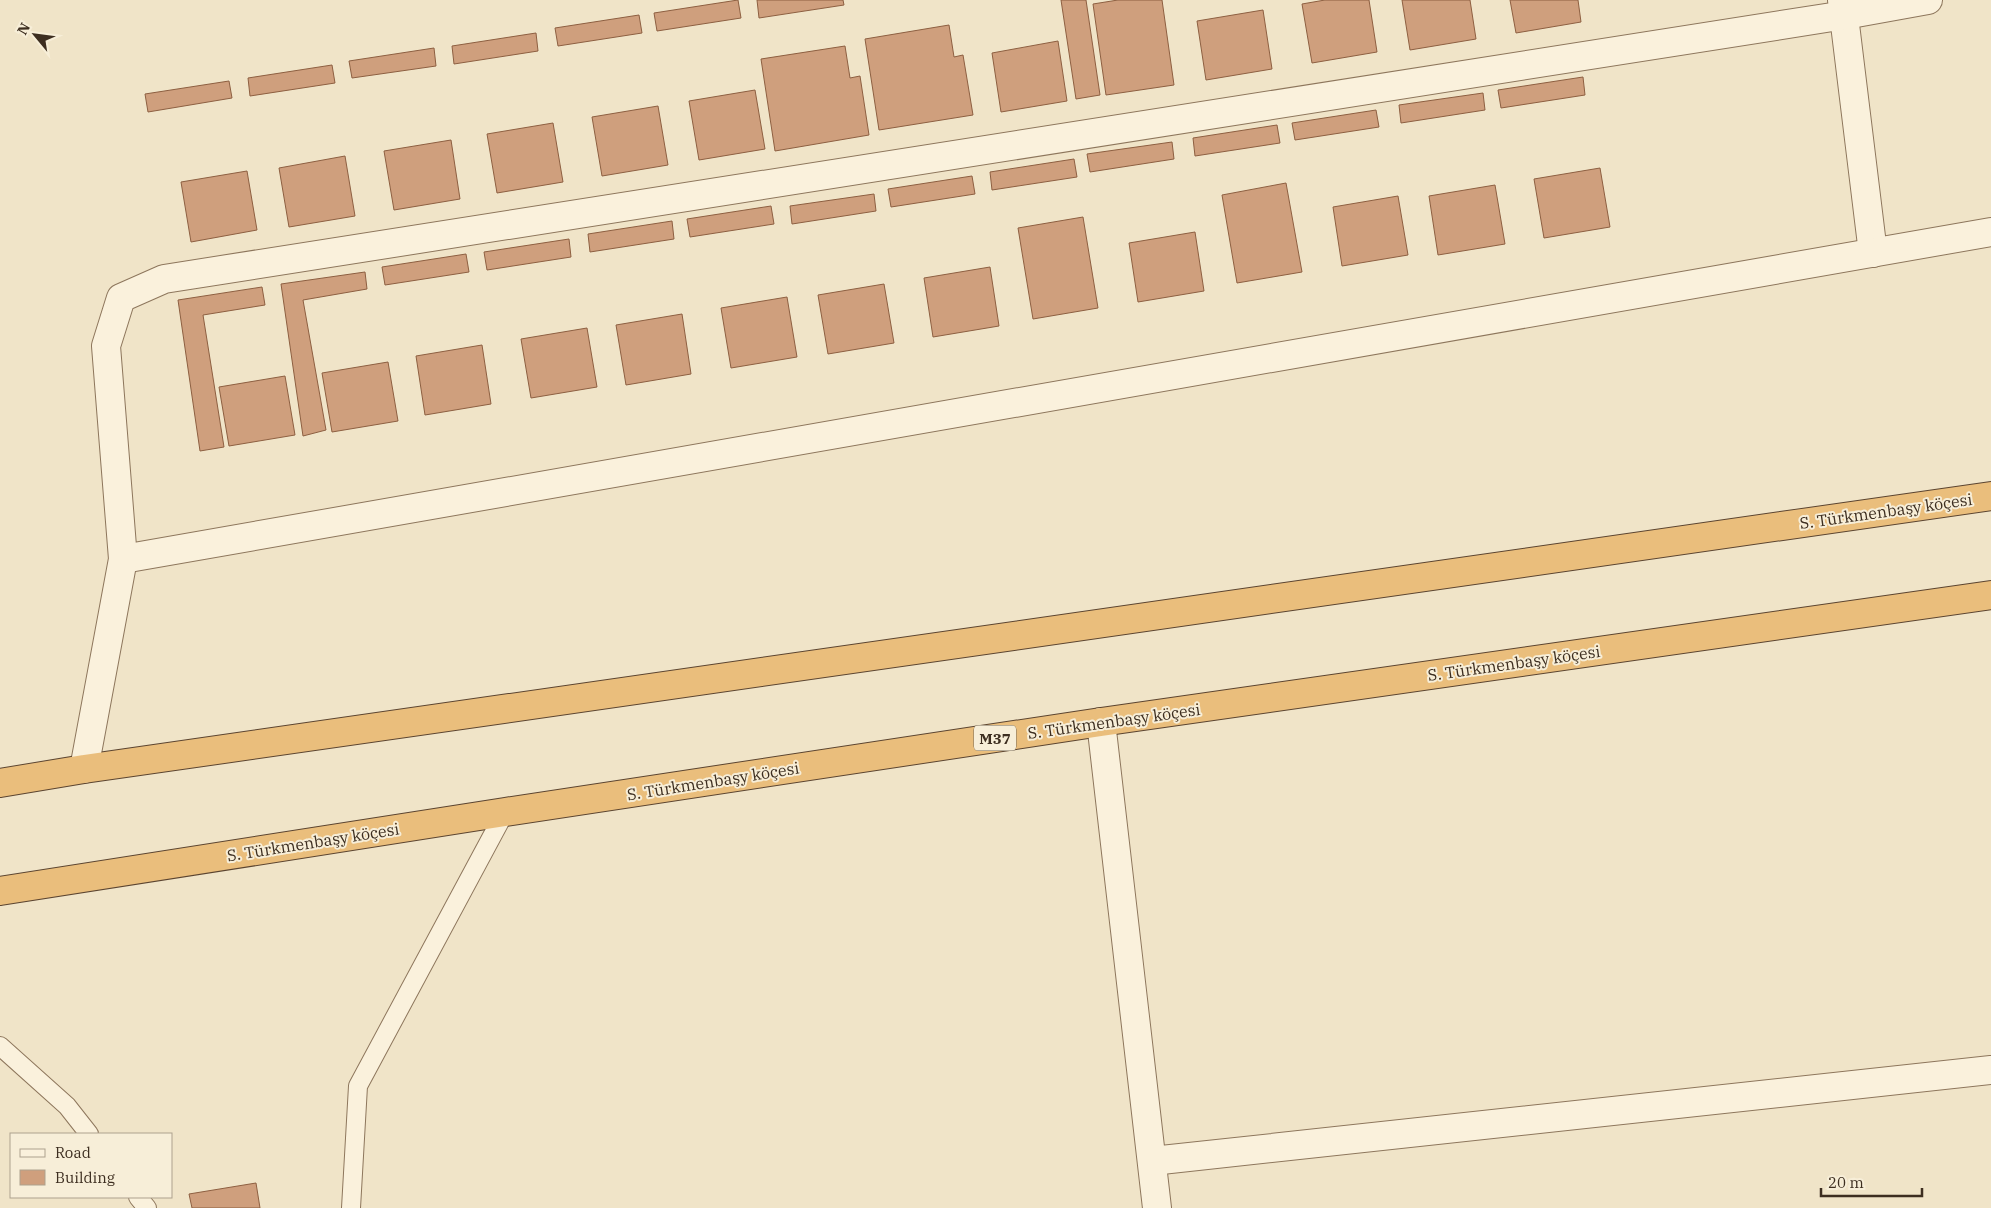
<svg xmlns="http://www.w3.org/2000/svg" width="1991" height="1208" font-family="'IBM Plex Serif',serif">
<rect width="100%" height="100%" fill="#f0e4c8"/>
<g fill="#cf9f7d" stroke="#8d5f41">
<polygon points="738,0 741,18 657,31 654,13"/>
<polygon points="757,0 843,0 844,5 759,18"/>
<polygon points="1061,0 1086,0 1100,95 1076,99"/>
<polygon points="1118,0 1162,0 1174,85 1106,95 1093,4"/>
<polygon points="1325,0 1369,0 1377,52 1312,63 1302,4"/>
<polygon points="1402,0 1470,0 1476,39 1410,50"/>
<polygon points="1510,0 1578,0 1581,22 1516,33"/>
<polygon points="1263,10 1272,69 1206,80 1197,21"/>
<polygon points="639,15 642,33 558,46 555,28"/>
<polygon points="949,25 954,57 963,55 973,115 879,130 865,39"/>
<polygon points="536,33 538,51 454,64 452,46"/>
<polygon points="1058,41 1067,101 1001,112 992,53"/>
<polygon points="845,46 850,78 860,76 869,135 775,151 761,59"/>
<polygon points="434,48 436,66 352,78 349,61"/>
<polygon points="332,65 335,83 250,96 248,78"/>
<polygon points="1583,77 1585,95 1501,108 1498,90"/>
<polygon points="229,81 232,98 148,112 145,94"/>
<polygon points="755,90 765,149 699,160 689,101"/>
<polygon points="1483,93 1485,110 1401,123 1399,105"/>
<polygon points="658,106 668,165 602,176 592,117"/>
<polygon points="1376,110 1379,127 1295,140 1292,123"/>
<polygon points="553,123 563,182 497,193 487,134"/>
<polygon points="1277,125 1280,143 1195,156 1193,138"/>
<polygon points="451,140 460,199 394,210 384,151"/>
<polygon points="1172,142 1174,159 1090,172 1087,154"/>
<polygon points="345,156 355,216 289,227 279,168"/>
<polygon points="1074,159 1077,177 992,190 990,172"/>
<polygon points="1600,168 1610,227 1544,238 1534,179"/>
<polygon points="247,171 257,230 191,242 181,182"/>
<polygon points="972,176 975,194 891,207 888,189"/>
<polygon points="1286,183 1302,272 1237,283 1222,195"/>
<polygon points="1495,185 1505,244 1438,255 1429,196"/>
<polygon points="874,194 876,211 792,224 790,206"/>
<polygon points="1398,196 1408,255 1342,266 1333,207"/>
<polygon points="771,206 774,224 690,237 687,219"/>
<polygon points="1083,217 1098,308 1033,319 1018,228"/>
<polygon points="672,221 674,239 590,252 588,234"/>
<polygon points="1195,232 1204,291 1138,302 1129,243"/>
<polygon points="569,239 571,257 487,270 484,252"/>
<polygon points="466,254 469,272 385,285 382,267"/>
<polygon points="990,267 999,326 933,337 924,278"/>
<polygon points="365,272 367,289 303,300 326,430 303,436 281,284"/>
<polygon points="884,284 894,343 828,354 818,295"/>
<polygon points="262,287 265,305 203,315 224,447 200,451 178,300"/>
<polygon points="787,297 797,357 731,368 721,308"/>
<polygon points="682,314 691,374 626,385 616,325"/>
<polygon points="587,328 597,387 531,398 521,339"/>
<polygon points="482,345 491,404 425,415 416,356"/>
<polygon points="388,362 398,421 332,432 322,373"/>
<polygon points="285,376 295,435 229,446 219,387"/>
<polygon points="256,1183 260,1208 192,1208 189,1194"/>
</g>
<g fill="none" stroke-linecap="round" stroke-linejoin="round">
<defs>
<g id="service">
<polyline points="0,1046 67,1106 89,1134"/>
<polyline points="138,1197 147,1208"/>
<polyline points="351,1208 358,1086 505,812"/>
</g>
<g id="minor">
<polyline points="1842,0 1873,253"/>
<polyline points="123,559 1991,232"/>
<polyline points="1101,722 1157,1208"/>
<polyline points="84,769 123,559 106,346 121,298 164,279 1845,15 1928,0"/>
<polyline points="1152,1161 1991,1070"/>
</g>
<g id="trunk">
<polyline points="0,783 84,769 1991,496"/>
<polyline points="0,891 505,812 1101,722 1991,595"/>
</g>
</defs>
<use href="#service" stroke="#8d765c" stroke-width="20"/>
<use href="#minor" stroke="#8d765c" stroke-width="30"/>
<use href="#trunk" stroke="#5b4430" stroke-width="30"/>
<use href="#service" stroke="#faf1dc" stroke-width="18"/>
<use href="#minor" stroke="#faf1dc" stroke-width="28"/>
<use href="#trunk" stroke="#eabe7c" stroke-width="28"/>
</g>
<g text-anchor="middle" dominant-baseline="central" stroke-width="4" stroke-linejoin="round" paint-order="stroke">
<rect fill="#f7eed8" stroke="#756857" stroke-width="1" x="974" y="725.5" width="42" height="25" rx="4"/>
<g font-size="15" font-weight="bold" fill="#3d2e20">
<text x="995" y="738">M37</text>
</g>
<g font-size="16" fill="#3d2e20" stroke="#f7eed8">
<text transform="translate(1886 511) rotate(-8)">S. Türkmenbaşy köçesi</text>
<text transform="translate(1514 663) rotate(-8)">S. Türkmenbaşy köçesi</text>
<text transform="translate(1114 721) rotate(-8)">S. Türkmenbaşy köçesi</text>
<text transform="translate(713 781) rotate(-9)">S. Türkmenbaşy köçesi</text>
<text transform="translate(313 842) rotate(-9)">S. Türkmenbaşy köçesi</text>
</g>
</g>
<rect x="10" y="1133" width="162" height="65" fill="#f7eed8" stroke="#ada18e"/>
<rect x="20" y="1149" width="25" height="8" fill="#faf1dc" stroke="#ada18e"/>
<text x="55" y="1158" font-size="15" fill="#3d2e20">Road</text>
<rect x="20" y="1170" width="25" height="15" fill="#cf9f7d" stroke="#ada18e"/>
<text x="55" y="1183" font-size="15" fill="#3d2e20">Building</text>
<g transform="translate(35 35) rotate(299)" stroke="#f7eed8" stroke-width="4" paint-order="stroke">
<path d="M0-4L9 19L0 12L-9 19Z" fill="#3d2e20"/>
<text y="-8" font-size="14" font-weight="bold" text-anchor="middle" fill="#3d2e20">N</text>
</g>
<path d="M1821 1188v8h101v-8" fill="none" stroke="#3d2e20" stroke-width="2.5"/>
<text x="1828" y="1188" font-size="15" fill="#3d2e20" stroke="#f7eed8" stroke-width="4" paint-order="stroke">20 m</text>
</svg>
